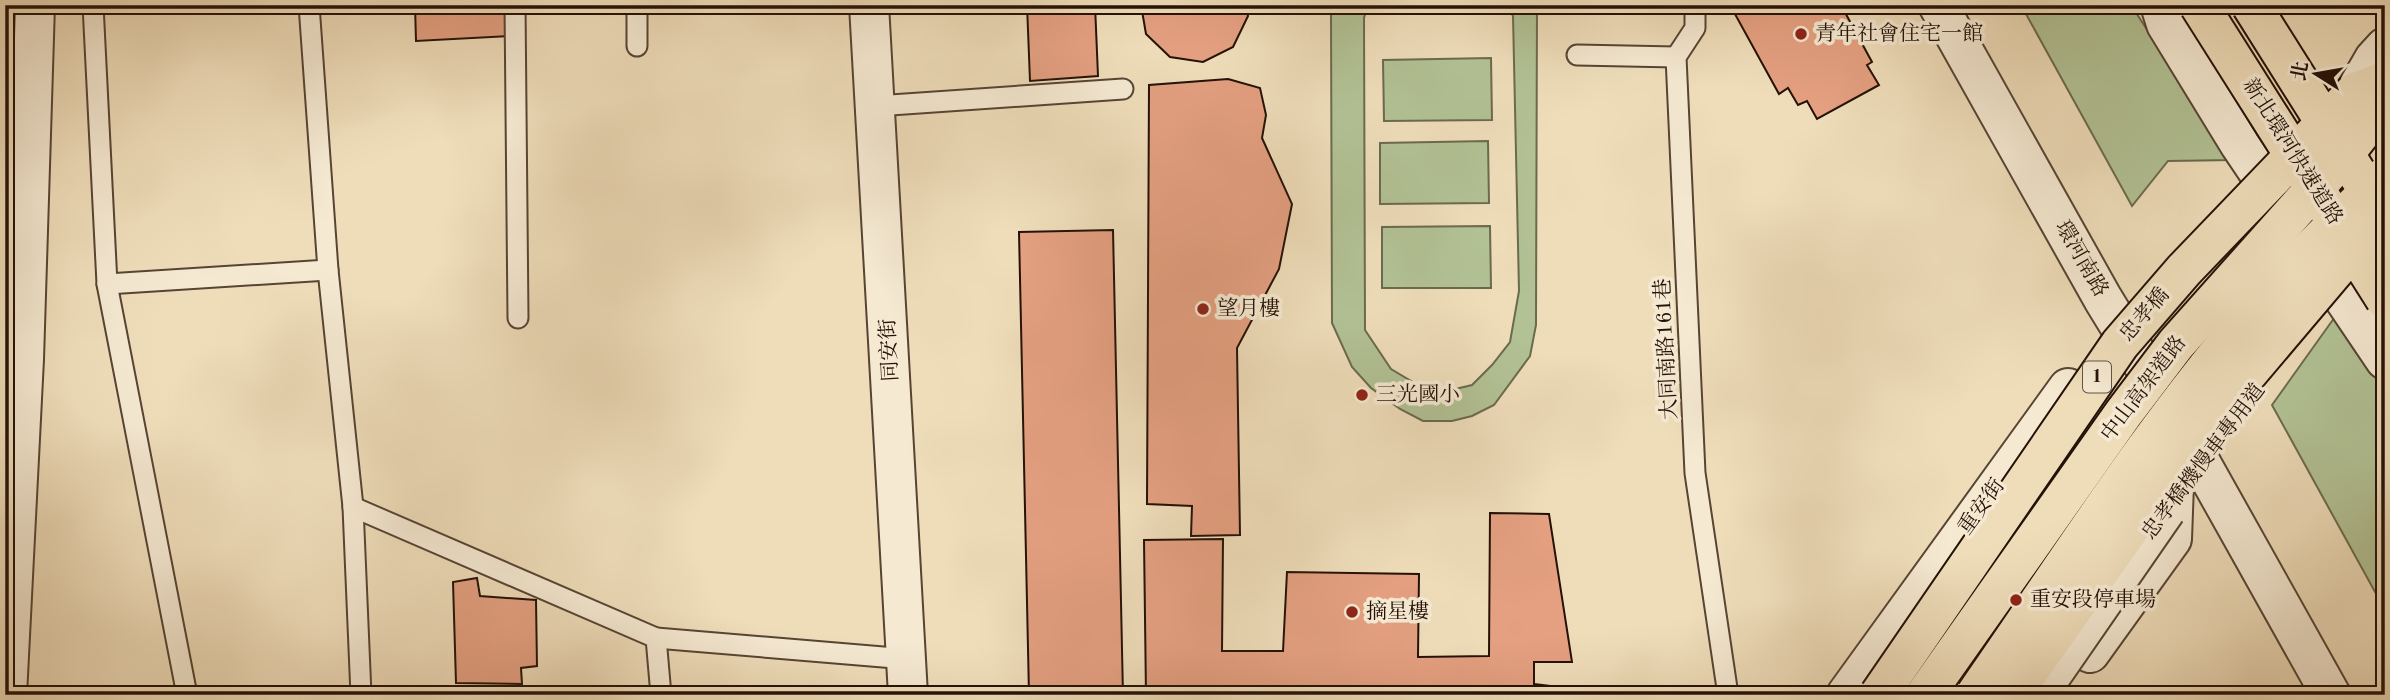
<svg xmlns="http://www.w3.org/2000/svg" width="2390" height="700" font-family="'Old Standard TT','Noto Serif TC',serif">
<rect width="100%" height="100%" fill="#efddba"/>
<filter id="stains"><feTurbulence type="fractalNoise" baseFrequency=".00286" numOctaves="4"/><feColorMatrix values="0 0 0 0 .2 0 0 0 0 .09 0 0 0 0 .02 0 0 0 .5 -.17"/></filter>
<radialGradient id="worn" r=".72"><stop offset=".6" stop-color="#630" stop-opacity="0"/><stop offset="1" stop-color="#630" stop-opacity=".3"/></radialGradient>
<g fill="#b2c295" stroke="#6b6a4e" stroke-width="2">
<polygon points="1334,5 1368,5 1364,18 1365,330 1391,369 1418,385 1443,392 1472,385 1492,365 1510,342 1519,291 1513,16 1507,5 1537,5 1536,325 1530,356 1494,405 1472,416 1452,421 1423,421 1400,409 1371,388 1352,367 1332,323 1331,16"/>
<polygon points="2021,5 2131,5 2232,160 2168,161 2132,206"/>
<polygon points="1491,58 1492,120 1384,121 1383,60"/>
<polygon points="1488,141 1489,203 1380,204 1380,143"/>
<polygon points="1490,226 1491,288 1382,288 1382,227"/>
<polygon points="2342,307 2385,381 2385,610 2272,405"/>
</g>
<g fill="#e4a081" stroke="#241107" stroke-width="2">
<polygon points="5,5 21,5 20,161 5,161"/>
<polygon points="415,5 509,5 510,36 416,41"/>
<polygon points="1027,5 1095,5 1098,76 1030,81"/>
<polygon points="1141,5 1246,5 1248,16 1233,47 1203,62 1170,57 1146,34"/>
<polygon points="1730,5 1841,5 1872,62 1867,65 1879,85 1817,119 1807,101 1798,105 1788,88 1779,94"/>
<polygon points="1228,79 1260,88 1266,115 1262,138 1292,204 1279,269 1237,348 1240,535 1191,536 1192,506 1147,504 1149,85"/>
<polygon points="5,161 20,161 12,340 5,340"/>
<polygon points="1113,230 1123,695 1029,695 1019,232"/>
<polygon points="1490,513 1549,514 1572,662 1534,662 1534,684 1583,690 1584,695 1146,695 1144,540 1223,539 1222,651 1283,651 1287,572 1419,574 1418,657 1489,656"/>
<polygon points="477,578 480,596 536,600 537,666 521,668 522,684 456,683 453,582"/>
</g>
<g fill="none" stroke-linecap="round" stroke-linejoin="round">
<defs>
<g id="service">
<polyline points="93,5 107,284 187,695"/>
<polyline points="309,5 328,270 353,507 361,695"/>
<polyline points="515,5 518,318"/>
<polyline points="637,5 637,46"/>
<polyline points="1695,5 1695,28 1676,57 1695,473 1728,695"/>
<polyline points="1577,55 1676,57"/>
<polyline points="876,106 1123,89"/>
<polyline points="107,284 328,270"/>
<polyline points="353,507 656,638 661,695"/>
<polyline points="656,638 907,659"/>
</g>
<g id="minor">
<polyline points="869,5 908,695"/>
<polyline points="2355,92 2374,59 2385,47"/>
<polyline points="2090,653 2172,539 2174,484"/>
<polyline points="7,695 24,359 35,5"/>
<polyline points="1846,695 2068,388"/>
</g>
<g id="tertiary">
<polyline points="1938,5 2103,299 2177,420 2331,695"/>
<polyline points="2160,5 2166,24 2240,145 2385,360"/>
</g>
<polyline id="primary" points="2355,92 2385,81"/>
<polyline id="trunk" points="2351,205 2385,260"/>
</defs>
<use href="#service" stroke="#574434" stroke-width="23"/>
<use href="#minor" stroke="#574434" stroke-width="42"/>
<use href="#tertiary" stroke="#574434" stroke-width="42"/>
<use href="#primary" stroke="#241107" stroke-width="42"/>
<use href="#trunk" stroke="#241107" stroke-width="42"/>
<use href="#service" stroke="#f5e9d2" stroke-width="19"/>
<use href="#minor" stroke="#f5e9d2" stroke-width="38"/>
<use href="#tertiary" stroke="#f5e9d2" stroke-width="38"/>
<use href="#primary" stroke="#efddba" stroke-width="38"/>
<use href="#trunk" stroke="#efddba" stroke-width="38"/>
<defs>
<polyline id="minor-bridge" points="2038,695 2166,510"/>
<g id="primary-bridge">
<polyline points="1879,695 2120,344 2184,270 2355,92"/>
<polyline points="2012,695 2199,431 2375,223"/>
</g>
<g id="trunk-bridge">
<polyline points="2199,5 2385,299"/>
<polyline points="2251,5 2385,218"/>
<polyline points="1925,695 2123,414 2176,344 2339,161 2385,102"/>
<path d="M 1975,695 C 2067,563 2153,426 2259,305 C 2298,260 2342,218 2385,176"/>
</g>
</defs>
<use href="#minor-bridge" stroke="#574434" stroke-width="42" stroke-linecap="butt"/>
<use href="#primary-bridge" stroke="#241107" stroke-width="42" stroke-linecap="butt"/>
<use href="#trunk-bridge" stroke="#241107" stroke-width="42" stroke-linecap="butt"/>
<use href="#minor-bridge" stroke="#f5e9d2" stroke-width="38"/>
<use href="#primary-bridge" stroke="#efddba" stroke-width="38"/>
<use href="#trunk-bridge" stroke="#efddba" stroke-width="38"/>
</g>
<g fill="#8f2418" stroke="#f5e9d2" stroke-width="2.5">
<circle cx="1801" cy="34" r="7"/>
<circle cx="1203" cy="309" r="7"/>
<circle cx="1362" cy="395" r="7"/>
<circle cx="2016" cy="600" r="7"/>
<circle cx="1352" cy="612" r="7"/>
</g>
<g text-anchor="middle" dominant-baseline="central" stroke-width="7" stroke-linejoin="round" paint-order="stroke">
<rect fill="#f5e9d2" stroke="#635244" stroke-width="2" x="2083" y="361.5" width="28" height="31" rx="5"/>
<g font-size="19" font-weight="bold" fill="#241107">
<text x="2097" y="377">1</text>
</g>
<g font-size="21" fill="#241107" stroke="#f5e9d2" text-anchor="start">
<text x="1815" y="34">青年社會住宅一館</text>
<text x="1217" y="309">望月樓</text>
<text x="1376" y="395">三光國小</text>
<text x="2030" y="600">重安段停車場</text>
<text x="1366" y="612">摘星樓</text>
</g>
<g font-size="21" fill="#241107" stroke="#f5e9d2">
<text transform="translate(2292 152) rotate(58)">新北環河快速道路</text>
<text transform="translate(2081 259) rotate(60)">環河南路</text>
<text transform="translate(2145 315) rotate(-49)">忠孝橋</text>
<text transform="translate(1667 349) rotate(-93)">大同南路161巷</text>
<text transform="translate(890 350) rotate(-93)">同安街</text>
<text transform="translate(2144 389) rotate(-53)">中山高架道路</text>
<text transform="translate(2204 462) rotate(-53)">忠孝橋機慢車專用道</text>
<text transform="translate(1982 507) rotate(-54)">重安街</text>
</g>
</g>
<rect width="2390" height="700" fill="none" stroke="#efddba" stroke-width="28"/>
<rect x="7" y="7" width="2376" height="686" fill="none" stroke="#241107" stroke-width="3.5"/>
<rect x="14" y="14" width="2362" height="672" fill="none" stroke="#241107" stroke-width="2"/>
<g transform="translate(2316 74) rotate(281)" stroke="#f5e9d2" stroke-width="5" paint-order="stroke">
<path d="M0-5L12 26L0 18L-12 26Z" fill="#241107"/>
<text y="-10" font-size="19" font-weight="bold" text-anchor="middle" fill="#241107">北</text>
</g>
<rect width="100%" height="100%" filter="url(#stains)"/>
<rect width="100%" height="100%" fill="url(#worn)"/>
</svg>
